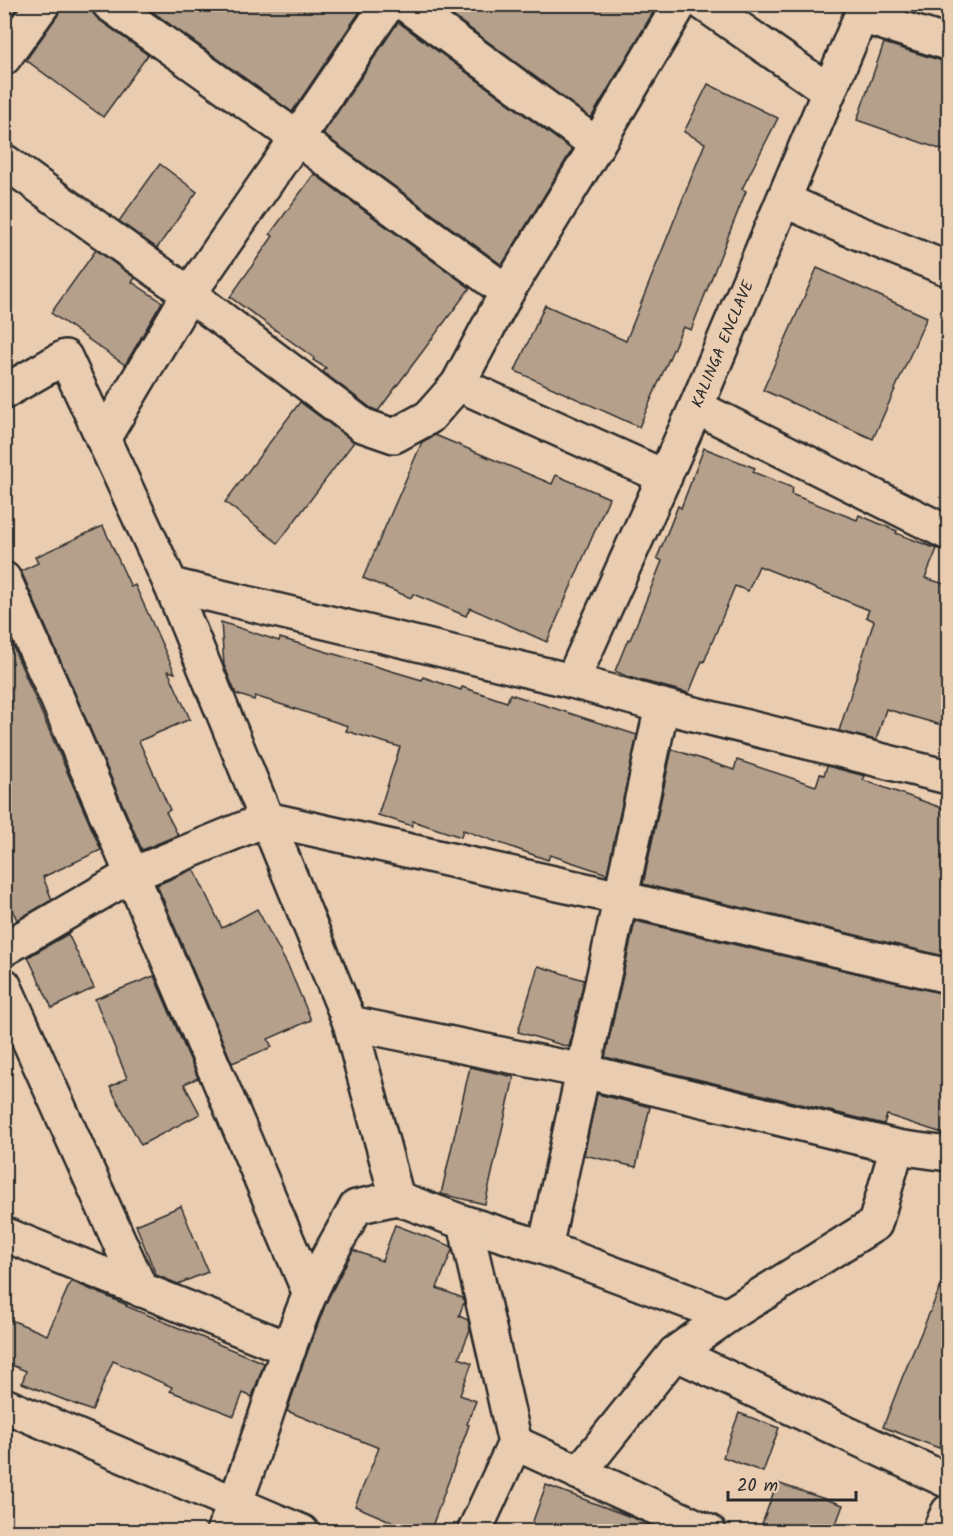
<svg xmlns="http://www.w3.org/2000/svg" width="953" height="1536" font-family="Kalam,sans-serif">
<rect width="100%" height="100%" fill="#eacdb1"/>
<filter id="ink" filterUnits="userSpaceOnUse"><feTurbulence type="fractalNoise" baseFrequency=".0167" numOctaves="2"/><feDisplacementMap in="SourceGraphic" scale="12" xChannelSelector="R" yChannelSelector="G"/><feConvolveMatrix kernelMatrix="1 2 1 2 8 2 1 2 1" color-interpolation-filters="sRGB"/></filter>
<g filter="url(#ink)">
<g fill="#b5a08c" stroke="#2b2b2b" stroke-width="1.5">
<polygon points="4,4 20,4 4,25"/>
<polygon points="62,4 91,4 92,12 98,19 148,55 103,117 26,60 58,15"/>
<polygon points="142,4 365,4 292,112"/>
<polygon points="437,4 658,4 591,118"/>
<polygon points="398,22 572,150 502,265 323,134"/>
<polygon points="884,43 942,61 948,61 948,152 857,120"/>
<polygon points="708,84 778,118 742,189 746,191 691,330 683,327 639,427 515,371 545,305 626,341 705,143 684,132"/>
<polygon points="160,164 197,192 157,248 119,221"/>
<polygon points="314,174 470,288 378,411 371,408 323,372 326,368 313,360 314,358 230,297 273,236 270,234"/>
<polygon points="96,250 135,278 132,282 162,302 125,365 51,313"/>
<polygon points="817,268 927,317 873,439 763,390"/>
<polygon points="300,402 354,442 278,543 225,502"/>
<polygon points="435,435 552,484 556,475 609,498 547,642 470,608 466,616 413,594 411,598 363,578 422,442"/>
<polygon points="704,448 755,468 753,472 793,488 791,494 857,520 859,515 897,531 896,533 937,549 925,578 948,585 948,727 886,709 876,740 839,731 874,621 866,617 869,610 759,566 748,591 735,586 704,662 702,661 689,693 628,677 615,671 628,639 630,640 662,561 657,558 678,506 681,508"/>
<polygon points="103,526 131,587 135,585 175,673 168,671 190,719 139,741 170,810 166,812 178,835 142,850 74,691 21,571 38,563 35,557"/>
<polygon points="221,622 279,641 280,638 422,680 423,677 461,690 462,687 507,702 510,694 637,735 607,874 550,855 548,860 463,830 461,837 413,821 412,826 378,815 400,747 346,731 348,726 255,696 254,700 236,694 224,665"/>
<polygon points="4,626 101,850 43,877 52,900 17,920 4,891"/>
<polygon points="672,749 734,770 737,760 816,786 820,774 824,775 827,766 865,776 863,780 948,810 948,957 643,884"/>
<polygon points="194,869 222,928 257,909 289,968 311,1020 268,1039 272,1047 232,1063 157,885"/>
<polygon points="635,921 944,994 948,994 948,1135 887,1115 884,1124 605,1057"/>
<polygon points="68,934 94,988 52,1008 28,957"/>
<polygon points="538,966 584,980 569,1047 518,1032"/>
<polygon points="154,976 198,1078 184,1084 200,1114 141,1145 110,1087 127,1078 95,999"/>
<polygon points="470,1067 514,1077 485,1204 441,1194"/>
<polygon points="597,1094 650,1107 636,1167 584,1155"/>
<polygon points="181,1206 208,1272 178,1284 156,1275 136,1225"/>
<polygon points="395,1225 451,1246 452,1250 437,1288 463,1298 464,1302 459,1316 468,1320 470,1330 459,1358 472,1363 460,1395 476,1401 467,1424 469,1425 430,1532 416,1532 355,1506 379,1448 287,1411 304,1361 326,1303 353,1250 382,1261"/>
<polygon points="948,1269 948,1422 939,1448 883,1427 902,1378"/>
<polygon points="71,1281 127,1305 126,1306 264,1363 252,1397 243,1393 234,1416 170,1391 172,1387 113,1361 92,1411 22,1383 26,1371 4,1362 4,1317 47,1335"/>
<polygon points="739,1413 779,1428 763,1472 723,1457"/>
<polygon points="777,1483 843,1505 833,1532 759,1532"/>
<polygon points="546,1485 636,1519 660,1530 660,1532 529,1532"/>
</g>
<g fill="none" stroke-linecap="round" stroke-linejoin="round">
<defs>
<g id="street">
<polyline points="109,4 297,138 507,292"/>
<polyline points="405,4 597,145"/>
<polyline points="704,4 829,91"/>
<polyline points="861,16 948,43"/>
<polyline points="4,58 43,4"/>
<polyline points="4,161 189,294 362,425 394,436 429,417 458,384 507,292 597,145 680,4"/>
<polyline points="784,200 844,227 948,269"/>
<polyline points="458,384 665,477"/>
<polyline points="4,392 65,357 171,585 350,1023 397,1198 465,1223 545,1248 727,1316"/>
<polyline points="696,407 948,533"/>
<polyline points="103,439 189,294 297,138 388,4"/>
<polyline points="4,579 57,698 310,1294"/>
<polyline points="171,585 572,681 662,706 948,777"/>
<path id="s1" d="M 572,681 L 696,407 L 866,4"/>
<polyline points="4,949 131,875 267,819 621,898 948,976"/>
<polyline points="4,985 141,1290"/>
<polyline points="350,1023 583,1071 897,1147"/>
<polyline points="465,1223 515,1443 474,1532"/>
<polyline points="4,1234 289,1349"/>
<polyline points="545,1248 662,706"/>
<polyline points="675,1353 948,1481"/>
<polyline points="515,1443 709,1532"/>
<polyline points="579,1473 675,1353 727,1316 875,1224 897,1147 948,1154"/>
<path d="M 223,1532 C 257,1455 276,1373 309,1296 C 322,1265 341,1236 356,1207 L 397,1198"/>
<polyline points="939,1532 948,1512"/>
</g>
<polyline id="secondary" points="4,1405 302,1532"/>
</defs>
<use href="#street" stroke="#2b2b2b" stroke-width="38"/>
<use href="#secondary" stroke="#2b2b2b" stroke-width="38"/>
<use href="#street" stroke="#eacdb1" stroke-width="33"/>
<use href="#secondary" stroke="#eacdb1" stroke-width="33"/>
</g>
</g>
<g text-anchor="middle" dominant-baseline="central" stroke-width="5" stroke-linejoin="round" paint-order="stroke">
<g font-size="16" fill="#2b2b2b" stroke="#eacdb1">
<text stroke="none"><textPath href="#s1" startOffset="369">KALINGA ENCLAVE</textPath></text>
</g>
</g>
<rect width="953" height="1536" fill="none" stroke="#eacdb1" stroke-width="24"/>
<rect x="12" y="12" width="929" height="1512" fill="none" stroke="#2b2b2b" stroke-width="2" filter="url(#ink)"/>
<path d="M728 1491v9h128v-9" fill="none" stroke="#2b2b2b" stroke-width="3"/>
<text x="737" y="1491" font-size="18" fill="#2b2b2b" stroke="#eacdb1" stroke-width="4.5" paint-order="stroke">20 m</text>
</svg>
